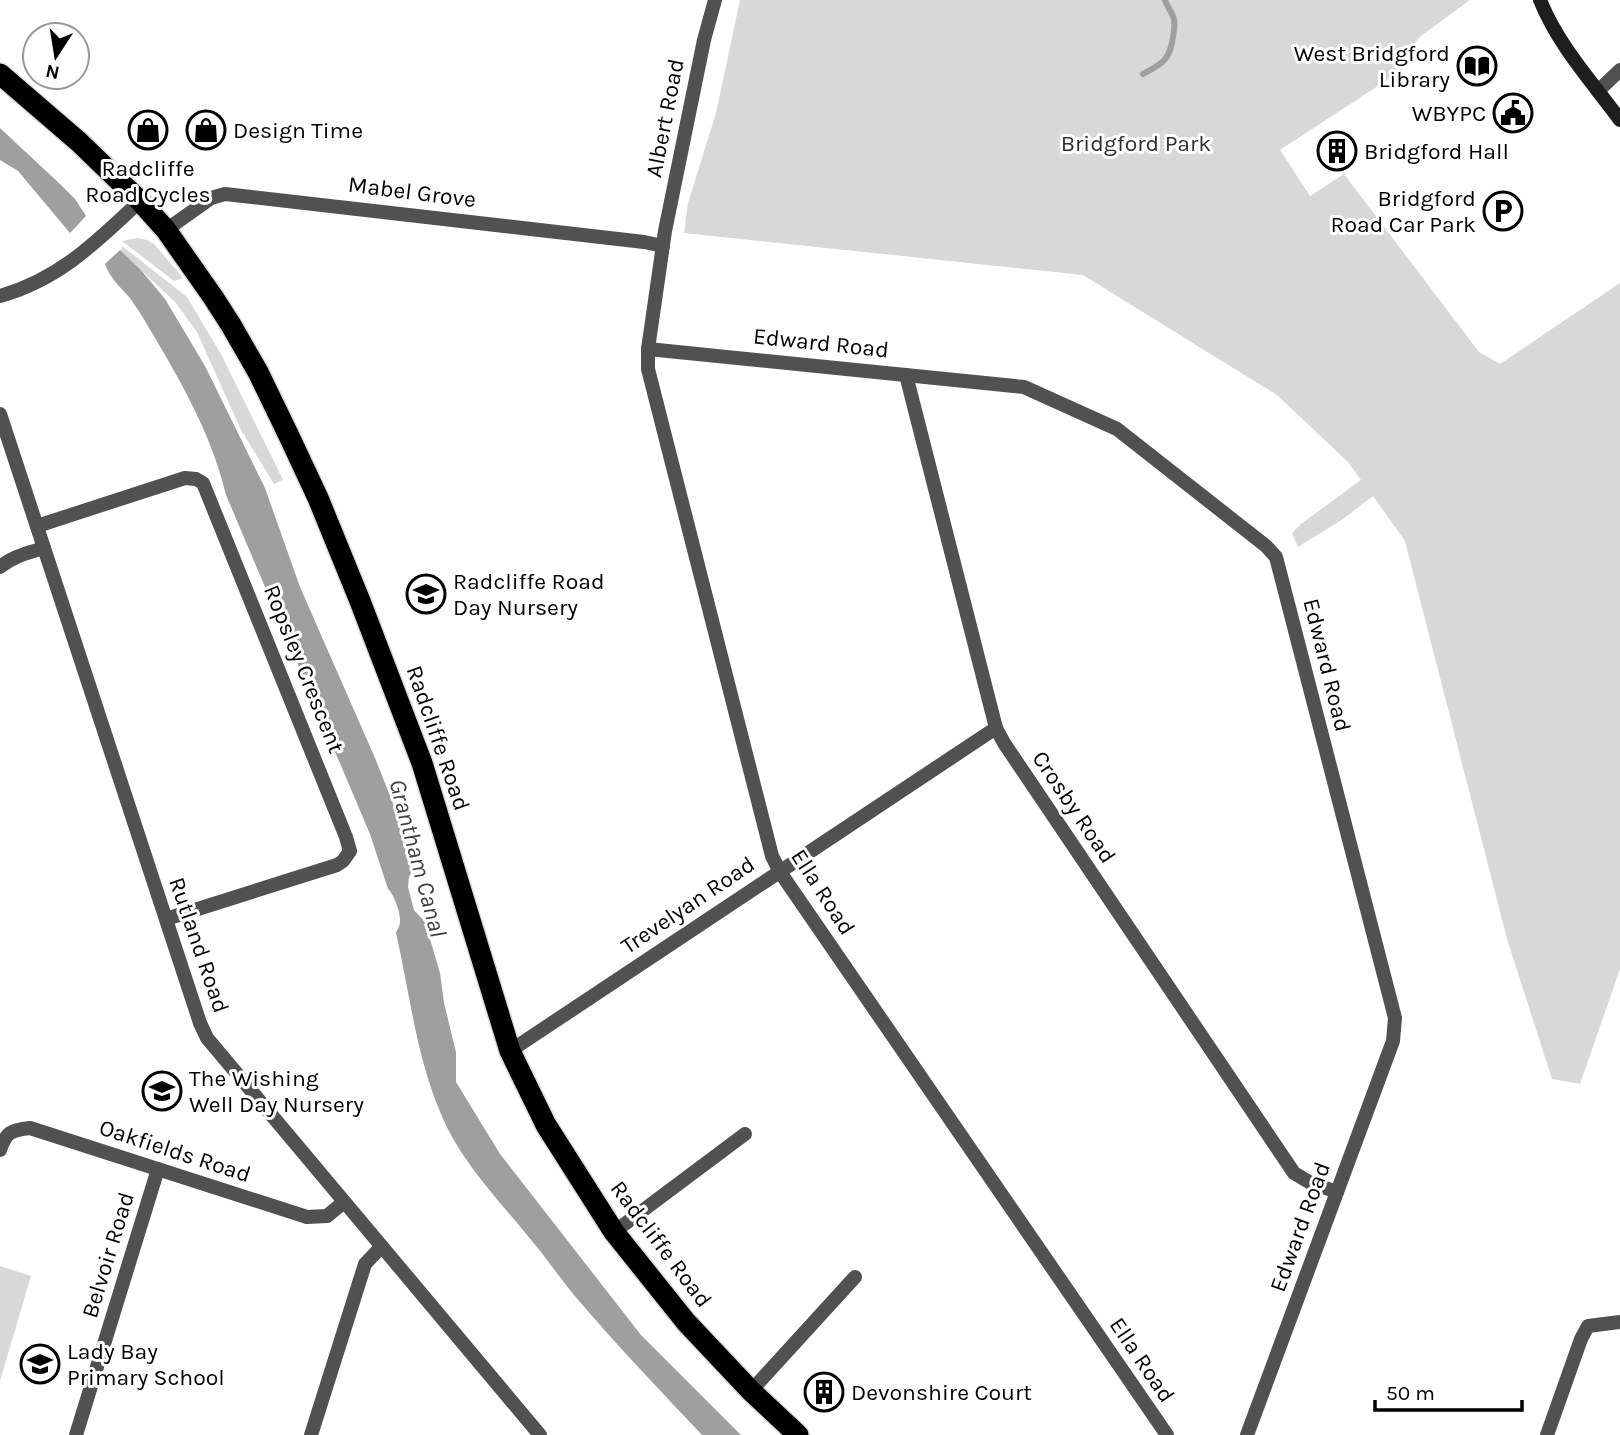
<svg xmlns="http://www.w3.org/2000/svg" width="1620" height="1435" font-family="Karla,sans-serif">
<rect width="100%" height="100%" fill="#fff"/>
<g fill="#d8d8d8">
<polygon points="740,0 1470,0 1421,36 1407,51 1390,78 1280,150 1310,196 1344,174 1479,352 1500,364 1620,283 1620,969 1580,1084 1552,1079 1507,939 1405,541 1373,496 1343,519 1298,547 1292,533 1301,524 1361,480 1348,462 1277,395 1083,275 684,233 688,203 716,113"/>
<polygon points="137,238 147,240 154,244 183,278 174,281 122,241"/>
<polygon points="122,246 187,297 222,356 283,480 274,484 241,430 197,332 176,303 121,251"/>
<polygon points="0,1266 31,1276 0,1381"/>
</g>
<g fill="#9f9f9f">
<polygon points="0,128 61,185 75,199 86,216 70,233 18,171 0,160"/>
<path d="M 120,250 L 141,270 L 165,299 L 205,366 L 265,488 L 300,587 L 375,758 L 404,831 L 413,869 L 409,877 L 408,887 L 414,910 L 425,922 L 440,973 L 444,1003 L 456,1052 L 456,1082 L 500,1154 L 641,1335 L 741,1435 L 702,1435 C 661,1391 619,1348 580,1302 C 561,1280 545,1256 527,1235 C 496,1197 460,1160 441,1114 C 416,1056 410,994 396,933 C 397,930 400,926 400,922 C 401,914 394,894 388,889 L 370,834 L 226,495 C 211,431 176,373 142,316 C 138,310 134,304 130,298 C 120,287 110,278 105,264 Z"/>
</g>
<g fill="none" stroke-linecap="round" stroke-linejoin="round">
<path stroke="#9f9f9f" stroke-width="6" d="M 1143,74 C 1162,64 1170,60 1173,37 C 1174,32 1175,26 1174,20 C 1173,13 1167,7 1165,0"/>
<defs>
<polyline id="highway" points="0,74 79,142 140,201 166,230 213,297 231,325 258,372 289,436 318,498 360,601 422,763 510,1051 546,1125 614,1232 686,1322 751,1391 798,1435"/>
</defs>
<use href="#highway" stroke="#dbdbdb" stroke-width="24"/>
<g stroke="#515151" stroke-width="14">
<polyline points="715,0 704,40 665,231 648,349 648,369 772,856 780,872 1167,1435"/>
<polyline points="1598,91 1620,70"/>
<polyline points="166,230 211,198 225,194 644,242 663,246"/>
<path d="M 0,296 C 60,279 96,242 140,201"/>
<polyline points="648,349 1024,387 1117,429 1266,546 1276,557 1395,1018 1393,1041 1247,1435"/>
<polyline points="906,375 996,728 1004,743 1294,1173 1309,1182 1337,1192"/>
<polyline points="0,414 200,1023 207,1038 540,1435"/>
<polyline points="37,526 185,478 196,479 203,483 346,837 350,851 343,861 337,865 166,919"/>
<path d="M 0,567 C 13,556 28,553 44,548"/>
<polyline points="510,1051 996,728"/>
<path d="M 0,1150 C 6,1132 11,1130 30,1128 L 307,1217 L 327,1216 L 344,1202"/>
<polyline points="614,1232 745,1134"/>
<polyline points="751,1391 855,1277"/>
<polyline points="76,1435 158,1169"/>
<polyline points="311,1435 365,1264 381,1247"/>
<polyline points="1547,1435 1581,1339 1588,1326 1620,1322"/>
</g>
<path stroke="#1e1e1e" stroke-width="14" d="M 1540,0 C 1558,45 1592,82 1620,120"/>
<use href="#highway" stroke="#000" stroke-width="21"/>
</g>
<defs>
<symbol id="library-ring" viewBox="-11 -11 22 22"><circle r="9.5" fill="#fff" stroke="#000" stroke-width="1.5"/><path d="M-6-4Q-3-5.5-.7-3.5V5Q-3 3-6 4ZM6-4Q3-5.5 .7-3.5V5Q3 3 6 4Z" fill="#000"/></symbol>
<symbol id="civic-ring" viewBox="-11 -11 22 22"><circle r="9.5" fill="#fff" stroke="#000" stroke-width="1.5"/><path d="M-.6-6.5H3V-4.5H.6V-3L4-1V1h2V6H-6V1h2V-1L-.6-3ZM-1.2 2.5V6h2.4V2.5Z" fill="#000"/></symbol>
<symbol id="shop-ring" viewBox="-11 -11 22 22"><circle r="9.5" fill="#fff" stroke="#000" stroke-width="1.5"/><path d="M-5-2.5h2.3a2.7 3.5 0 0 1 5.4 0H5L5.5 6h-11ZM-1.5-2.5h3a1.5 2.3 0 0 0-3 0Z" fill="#000"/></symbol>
<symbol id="building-ring" viewBox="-11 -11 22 22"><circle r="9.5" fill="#fff" stroke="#000" stroke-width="1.5"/><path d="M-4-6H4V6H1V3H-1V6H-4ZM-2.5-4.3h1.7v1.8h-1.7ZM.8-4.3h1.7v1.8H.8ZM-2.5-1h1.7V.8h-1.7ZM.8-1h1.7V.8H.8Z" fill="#000"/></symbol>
<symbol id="parking-ring" viewBox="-11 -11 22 22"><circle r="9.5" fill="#fff" stroke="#000" stroke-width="1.5"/><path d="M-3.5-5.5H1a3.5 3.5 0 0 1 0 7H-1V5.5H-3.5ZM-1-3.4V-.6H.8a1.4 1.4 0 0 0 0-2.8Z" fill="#000"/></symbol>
<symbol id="school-ring" viewBox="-11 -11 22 22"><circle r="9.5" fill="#fff" stroke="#000" stroke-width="1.5"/><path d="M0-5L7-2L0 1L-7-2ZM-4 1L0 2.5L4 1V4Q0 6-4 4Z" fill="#000"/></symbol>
</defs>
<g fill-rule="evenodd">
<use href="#library-ring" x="1455" y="44" width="44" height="44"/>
<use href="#civic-ring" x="1491" y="91" width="44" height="44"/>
<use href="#shop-ring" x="126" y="108" width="44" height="44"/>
<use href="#shop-ring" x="184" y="108" width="44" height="44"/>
<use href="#building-ring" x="1315" y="129" width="44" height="44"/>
<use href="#parking-ring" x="1481" y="189" width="44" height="44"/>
<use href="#school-ring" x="404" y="572" width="44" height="44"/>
<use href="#school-ring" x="140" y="1069" width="44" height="44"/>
<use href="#school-ring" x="18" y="1342" width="44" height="44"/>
<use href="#building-ring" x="802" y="1370" width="44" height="44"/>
</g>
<g text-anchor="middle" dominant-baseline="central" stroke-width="6" stroke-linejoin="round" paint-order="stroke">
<g font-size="23" fill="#000" stroke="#fff" text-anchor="start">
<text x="1450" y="53" text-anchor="end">West Bridgford<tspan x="1450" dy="26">Library</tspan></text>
<text x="1486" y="113" text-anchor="end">WBYPC</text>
<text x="233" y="130">Design Time</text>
<text x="1364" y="151">Bridgford Hall</text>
<text x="148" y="168" text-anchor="middle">Radcliffe<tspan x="148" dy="26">Road Cycles</tspan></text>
<text x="1476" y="198" text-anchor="end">Bridgford<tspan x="1476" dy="26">Road Car Park</tspan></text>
<text x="453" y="581">Radcliffe Road<tspan x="453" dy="26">Day Nursery</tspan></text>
<text x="189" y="1078">The Wishing<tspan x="189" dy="26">Well Day Nursery</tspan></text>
<text x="67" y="1351">Lady Bay<tspan x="67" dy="26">Primary School</tspan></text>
<text x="851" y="1392">Devonshire Court</text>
</g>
<g font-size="23" fill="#000" stroke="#fff">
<text transform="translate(665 118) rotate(-79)">Albert Road</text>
<text transform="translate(412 192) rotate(7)">Mabel Grove</text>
<text transform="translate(821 343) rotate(6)">Edward Road</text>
<text transform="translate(1327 665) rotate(76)">Edward Road</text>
<text transform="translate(304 669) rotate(68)">Ropsley Crescent</text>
<text transform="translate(438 738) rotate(71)">Radcliffe Road</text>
<text transform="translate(1074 807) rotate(56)">Crosby Road</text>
<text transform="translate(823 892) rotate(57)">Ella Road</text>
<text transform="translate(688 905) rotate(-34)">Trevelyan Road</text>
<text transform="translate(199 945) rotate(71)">Rutland Road</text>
<text transform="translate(175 1151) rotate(18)">Oakfields Road</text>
<text transform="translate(1300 1227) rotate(-70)">Edward Road</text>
<text transform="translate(661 1244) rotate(53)">Radcliffe Road</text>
<text transform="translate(108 1255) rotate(-73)">Belvoir Road</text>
<text transform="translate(1142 1360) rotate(56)">Ella Road</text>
</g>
<g font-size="23" fill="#2f2f2f" stroke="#fff">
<text x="1136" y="143">Bridgford Park</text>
</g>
<g font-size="24" font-style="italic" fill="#404040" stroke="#fff">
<text transform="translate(418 858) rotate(75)">Grantham Canal</text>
</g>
</g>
<g transform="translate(56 56) rotate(192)"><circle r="33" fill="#ffffff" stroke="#999999" stroke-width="2"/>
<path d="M0-5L12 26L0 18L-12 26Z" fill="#000000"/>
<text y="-10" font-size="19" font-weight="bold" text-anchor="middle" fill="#000000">N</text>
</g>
<path d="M1375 1400v10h147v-10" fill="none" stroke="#000000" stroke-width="3.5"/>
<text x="1386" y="1400" font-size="21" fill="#000000" stroke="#ffffff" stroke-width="5" paint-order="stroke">50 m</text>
</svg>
